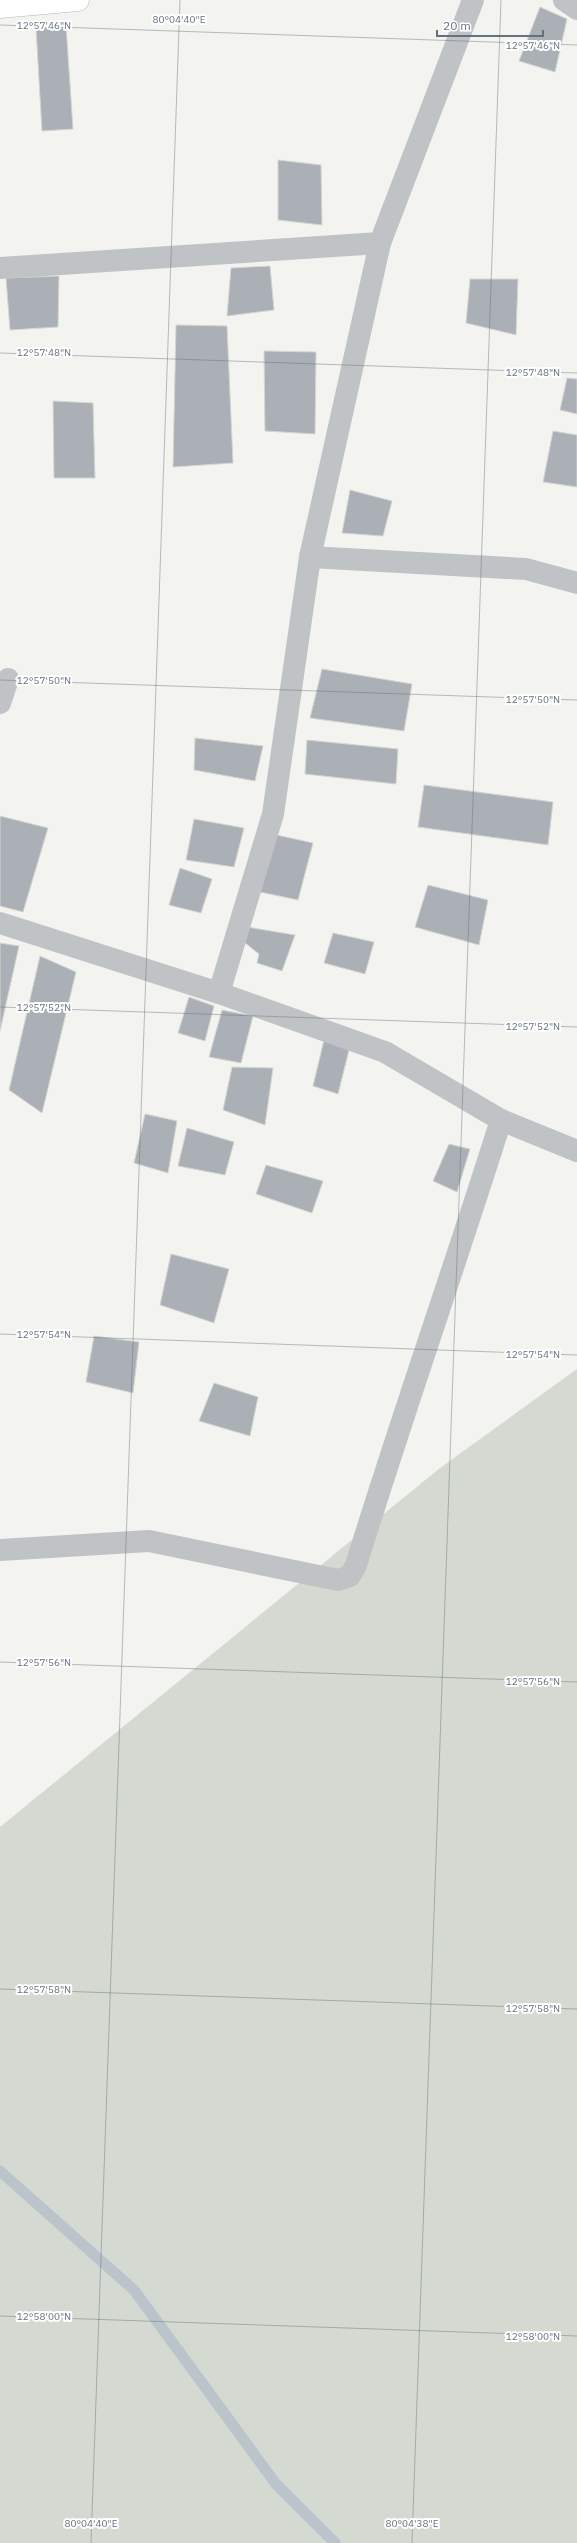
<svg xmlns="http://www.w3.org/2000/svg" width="577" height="2543" font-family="'IBM Plex Sans',sans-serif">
<rect width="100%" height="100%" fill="#f3f4f0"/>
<polygon fill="#d4dad1" points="577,1369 577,2543 0,2543 0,1827 440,1468"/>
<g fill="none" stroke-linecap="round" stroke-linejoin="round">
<polyline stroke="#bac4ca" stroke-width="11" points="0,2171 134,2290 276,2484 335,2543"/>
</g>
<g fill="#aab0b5" stroke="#d5d5d2">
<polygon points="540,7 567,19 555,72 519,61"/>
<polygon points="66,25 73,129 42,131 36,28"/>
<polygon points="278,160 321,165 322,225 278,220"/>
<polygon points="270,266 274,310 227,316 231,268"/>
<polygon points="59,276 58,327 10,330 6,278"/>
<polygon points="470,279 518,279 516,335 466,323"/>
<polygon points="176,325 227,326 233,463 173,467"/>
<polygon points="264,351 316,352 315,434 265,431"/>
<polygon points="567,378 577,379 577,414 560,410"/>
<polygon points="53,401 93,403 95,478 54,478"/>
<polygon points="553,431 577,435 577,487 543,482"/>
<polygon points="350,490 392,501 383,536 342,533"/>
<polygon points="322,669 412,684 404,731 310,718"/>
<polygon points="195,738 263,746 255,781 194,770"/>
<polygon points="307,740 398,749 396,784 305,774"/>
<polygon points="424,785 553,802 548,845 418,827"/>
<polygon points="0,816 48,828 23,912 0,906"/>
<polygon points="194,819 244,828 234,867 186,860"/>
<polygon points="277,835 313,843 298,900 260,892"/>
<polygon points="180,868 212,879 201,913 169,905"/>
<polygon points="428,885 488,900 479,945 415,927"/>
<polygon points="247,927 295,935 282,971 257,963 259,954 244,942"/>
<polygon points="333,933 374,942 365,974 324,963"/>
<polygon points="0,943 19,946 0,1031"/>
<polygon points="40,956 76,972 42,1113 9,1090"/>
<polygon points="189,997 214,1006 205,1041 178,1033"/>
<polygon points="222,1010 253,1016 241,1063 209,1057"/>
<polygon points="324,1040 349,1050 338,1094 313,1086"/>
<polygon points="232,1067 273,1068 265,1125 223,1110"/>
<polygon points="145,1114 177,1121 168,1173 134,1163"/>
<polygon points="187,1128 234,1142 225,1175 178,1166"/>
<polygon points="449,1144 470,1149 457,1192 433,1181"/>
<polygon points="266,1165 323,1181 312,1213 256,1194"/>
<polygon points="171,1254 229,1269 214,1323 160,1305"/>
<polygon points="94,1336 139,1342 133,1393 86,1382"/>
<polygon points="214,1383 258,1397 250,1436 199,1421"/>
</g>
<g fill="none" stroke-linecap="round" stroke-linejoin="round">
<defs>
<polyline id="secondary" points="0,7 78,0"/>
</defs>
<use href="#secondary" stroke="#b2b6ba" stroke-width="23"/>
<g stroke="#bfc3c6" stroke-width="22">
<polyline points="564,0 577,9"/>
<polyline points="0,268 380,243"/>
<polyline points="310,557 526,569 577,583"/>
<polyline points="0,703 8,679"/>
<polyline points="0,923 219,993 385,1052 501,1120 577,1151"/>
<polyline points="219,993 273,814 310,557 380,243 473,0"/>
<path d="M 0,1550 L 149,1541 L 338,1580 L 350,1576 L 356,1565 C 402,1416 454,1269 501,1120"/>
</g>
<use href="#secondary" stroke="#fff" stroke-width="22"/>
</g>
<path fill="none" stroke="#64727f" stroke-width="1" stroke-opacity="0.45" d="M 0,25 L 577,45M 0,353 L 577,373M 0,680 L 577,700M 0,1007 L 577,1027M 0,1334 L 577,1355M 0,1662 L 577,1682M 0,1989 L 577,2009M 0,2316 L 577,2336M 91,2543 L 180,0M 412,2543 L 501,0"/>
<g font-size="10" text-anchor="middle" fill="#64727f" stroke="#fff" stroke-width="4" stroke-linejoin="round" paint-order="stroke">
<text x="179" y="23">80°04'40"E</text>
<text x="44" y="29">12°57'46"N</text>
<text x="533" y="49">12°57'46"N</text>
<text x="44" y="356">12°57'48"N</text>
<text x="533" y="376">12°57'48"N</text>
<text x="44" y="684">12°57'50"N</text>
<text x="533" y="703">12°57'50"N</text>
<text x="44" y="1011">12°57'52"N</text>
<text x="533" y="1030">12°57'52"N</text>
<text x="44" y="1338">12°57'54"N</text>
<text x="533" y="1358">12°57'54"N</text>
<text x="44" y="1666">12°57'56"N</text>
<text x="533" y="1685">12°57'56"N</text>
<text x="44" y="1993">12°57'58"N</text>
<text x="533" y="2012">12°57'58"N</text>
<text x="44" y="2320">12°58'00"N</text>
<text x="533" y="2340">12°58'00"N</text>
<text x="91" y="2527">80°04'40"E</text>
<text x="412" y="2527">80°04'38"E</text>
</g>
<path d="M437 30v6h106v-6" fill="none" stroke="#64727f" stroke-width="2"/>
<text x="443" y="30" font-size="12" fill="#64727f" stroke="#ffffff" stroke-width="3" paint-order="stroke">20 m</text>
</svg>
